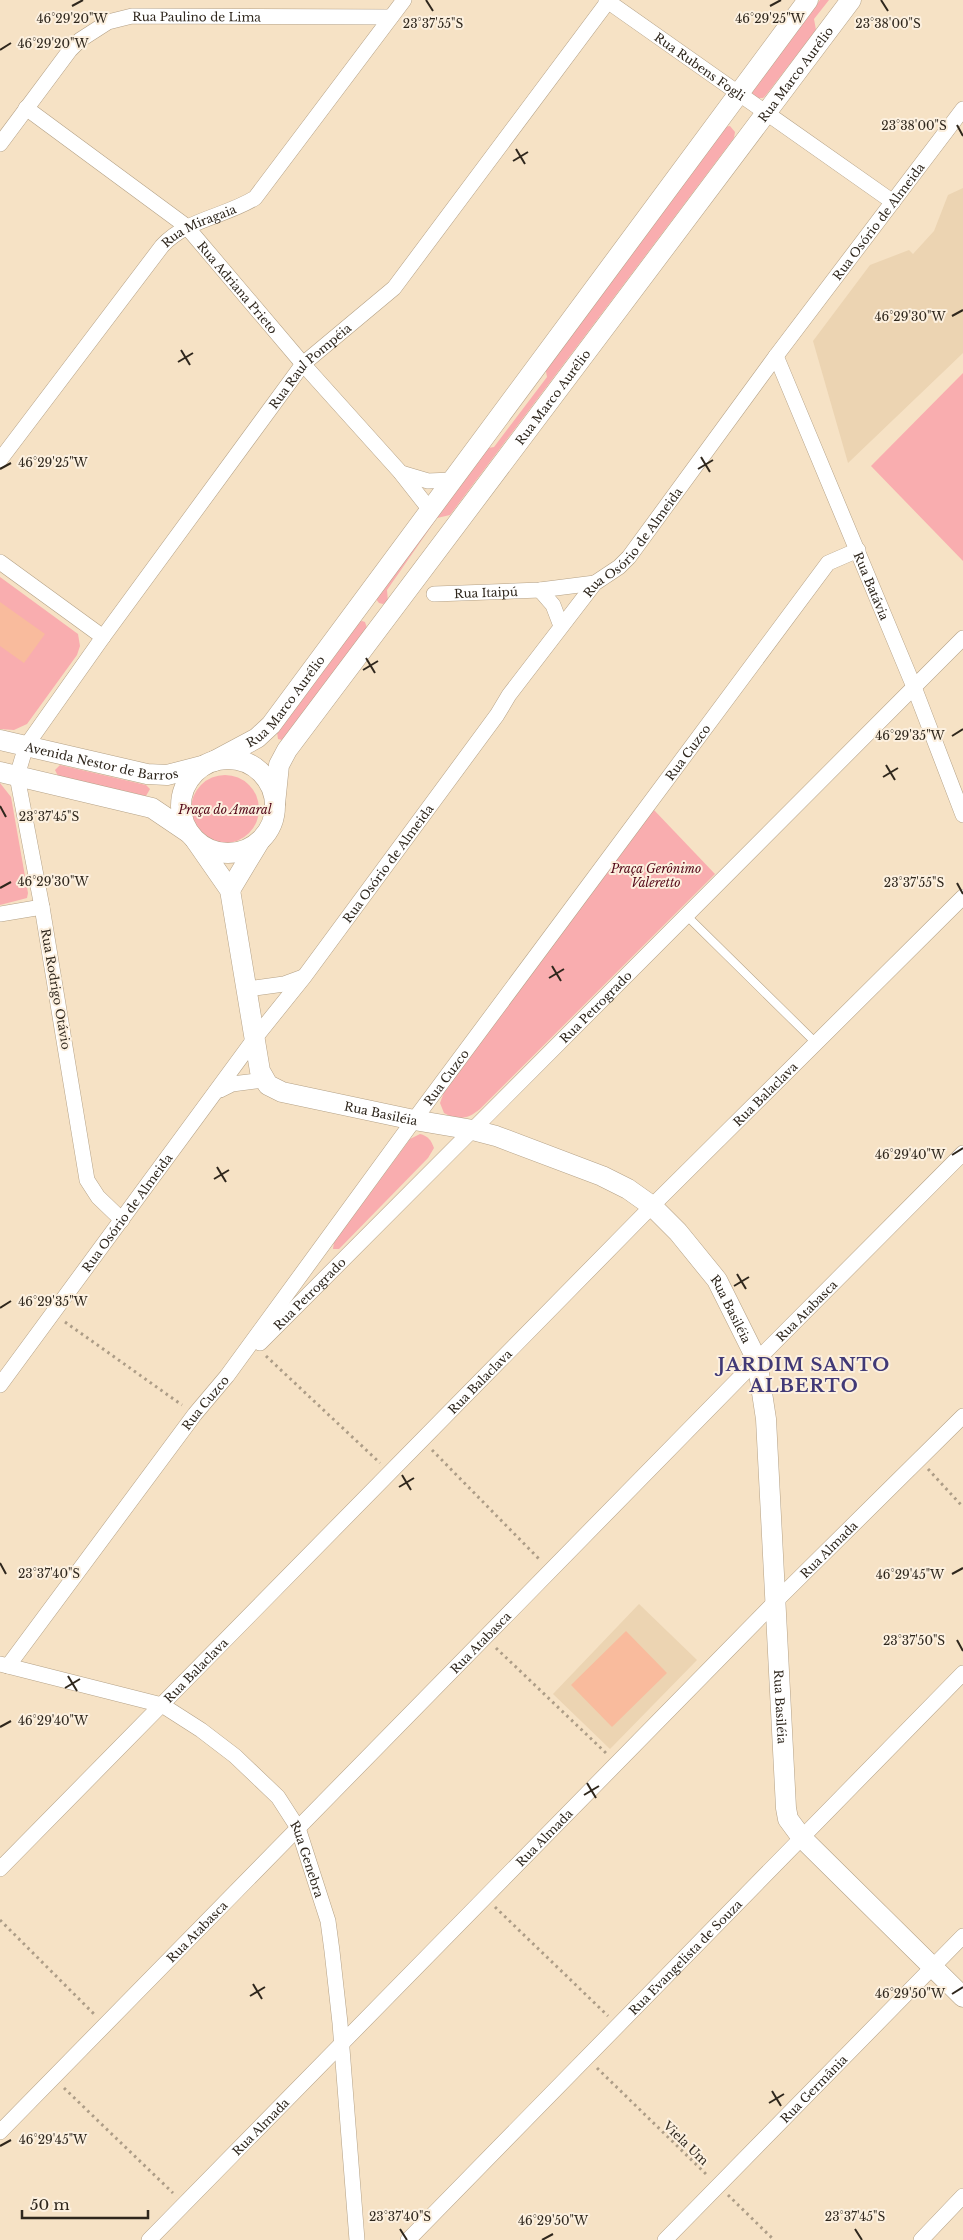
<svg xmlns="http://www.w3.org/2000/svg" width="963" height="2240" font-family="'Libre Baskerville',serif">
<rect width="100%" height="100%" fill="#f6e2c5"/>
<g fill="#ecd4b2">
<polygon points="963,188 963,353 848,463 813,341 870,265 909,250 913,254 934,231 948,195"/>
<polygon points="639,1604 697,1660 610,1749 553,1694"/>
</g>
<g fill="#f9adaf">
<polygon points="820,0 829,0 814,19 816,30 766,95 763,98 756,98 752,93 753,88"/>
<polygon points="730,126 735,132 734,138 450,515 437,518 387,590 388,602 383,604 379,603 376,599 483,449 494,447 547,377 545,366 724,127"/>
<polygon points="963,373 963,561 871,466"/>
<polygon points="0,577 78,634 80,646 77,655 27,724 14,730 0,729"/>
<polygon points="362,621 365,622 367,628 282,740 278,739 277,732 359,622"/>
<polygon points="60,765 146,785 150,789 146,796 58,776 55,770"/>
<circle cx="225" cy="809" r="34"/>
<polygon points="0,783 11,797 28,893 27,898 0,905"/>
<path d="M 653,809 L 715,874 L 480,1109 C 468,1119 458,1121 444,1113 L 440,1103 L 444,1092 Z"/>
<path d="M 420,1134 C 428,1136 431,1140 434,1148 L 428,1158 L 339,1249 L 333,1249 L 334,1242 L 410,1139 Z"/>
</g>
<g fill="#f9bb9d">
<polygon points="0,602 45,634 24,663 0,646"/>
<polygon points="626,1631 667,1673 612,1727 571,1685"/>
</g>
<g fill="none" stroke-linecap="round" stroke-linejoin="round">
<defs>
<polyline id="lane" points="687,916 815,1042"/>
<g id="street">
<path id="s1" d="M 606,0 L 893,202"/>
<path id="s2" d="M 26,108 L 186,226 L 303,364 L 401,473 L 430,510"/>
<path id="s3" d="M 0,144 L 70,50 L 80,40 L 108,22 L 132,16 L 391,17"/>
<path id="s4" d="M 776,356 L 914,687 L 963,815"/>
<path id="s5" d="M 0,460 L 162,246 C 187,219 224,217 255,198 L 404,0"/>
<polyline points="401,473 428,481 452,480"/>
<polyline points="0,562 103,637"/>
<polyline points="540,590 553,605 561,626"/>
<path id="s6" d="M 434,594 L 540,590 L 595,583"/>
<polyline points="0,914 42,907"/>
<polyline points="248,989 284,984 303,977"/>
<polyline points="220,1090 232,1084 264,1080"/>
<path id="s7" d="M 122,1220 L 98,1197 L 87,1180 L 42,907 L 17,776 L 26,746 L 103,637 L 303,364 L 394,288 L 609,0"/>
<path id="s8" d="M 260,1343 L 963,638"/>
<path id="s9" d="M 0,1385 L 255,1038 L 304,977 L 497,715 L 509,695 L 595,583 L 619,567 L 629,557 L 776,356 L 963,109"/>
<path id="s10" d="M 0,1664 L 162,1705 L 201,1730 L 235,1756 L 278,1797 L 298,1828 L 328,1921 L 332,1951 L 340,2023 L 357,2240"/>
<path id="s11" d="M 8,1666 L 195,1414 L 227,1376 L 414,1120 L 828,563 L 858,550"/>
<path id="s12" d="M 0,1869 L 652,1206 L 963,897"/>
<path id="s13" d="M 0,2132 L 757,1360 L 963,1153"/>
<path id="s14" d="M 149,2240 L 775,1602 L 963,1416"/>
<path id="s15" d="M 408,2240 L 963,1673"/>
<path id="s16" d="M 665,2240 L 963,1936"/>
<polyline points="921,2240 963,2196"/>
</g>
<g id="secondary">
<path id="s17" d="M 0,740 L 147,774 L 167,775 L 202,766"/>
<circle cx="228" cy="806" r="47"/>
<path id="s18" d="M 214,761 L 257,738 L 271,725 L 808,0"/>
<polyline points="0,772 152,808 189,833"/>
<path id="s19" d="M 275,804 L 279,765 L 287,750 L 851,0"/>
<path id="s20" d="M 196,841 L 230,890 L 260,1071 L 268,1085 L 282,1092 L 414,1120 L 473,1130 L 496,1136 L 602,1176 L 628,1189 L 652,1206 L 678,1232 L 717,1280 L 757,1360 L 766,1419 L 786,1808 L 788,1819 L 802,1838 L 963,1997"/>
<polyline points="230,890 259,842"/>
</g>
</defs>
<use href="#lane" stroke="#b4a186" stroke-width="9"/>
<use href="#street" stroke="#b4a186" stroke-width="16"/>
<use href="#secondary" stroke="#b4a186" stroke-width="21"/>
<g stroke="#ad9d87" stroke-width="3" stroke-dasharray="2.5 4" stroke-linecap="butt">
<polyline points="65,1322 182,1405"/>
<polyline points="266,1356 380,1463"/>
<polyline points="432,1450 541,1561"/>
<polyline points="928,1469 963,1507"/>
<polyline points="496,1648 607,1754"/>
<polyline points="495,1907 608,2016"/>
<polyline points="0,1920 94,2014"/>
<polyline points="597,2068 707,2175"/>
<polyline points="64,2088 173,2193"/>
<polyline points="728,2195 774,2240"/>
</g>
<use href="#lane" stroke="#fff" stroke-width="8"/>
<use href="#street" stroke="#fff" stroke-width="15"/>
<use href="#secondary" stroke="#fff" stroke-width="20"/>
</g>
<path fill="none" stroke="#2f271d" stroke-width="2" d="M 426,0 L 433,11M 881,0 L 888,11M 72,6 L 83,0M 770,6 L 781,0M 0,50 L 11,43M 957,125 L 963,136M 516,149 L 525,164M 513,161 L 528,152M 952,316 L 963,310M 181,350 L 190,365M 178,362 L 193,353M 701,457 L 710,472M 0,469 L 11,463M 698,469 L 713,460M 366,658 L 375,673M 363,670 L 378,661M 952,736 L 963,729M 886,765 L 895,780M 883,777 L 898,768M 0,806 L 6,817M 957,883 L 963,894M 0,888 L 11,882M 552,966 L 561,981M 549,978 L 564,969M 952,1155 L 963,1148M 217,1167 L 226,1182M 214,1179 L 229,1170M 737,1274 L 746,1289M 734,1286 L 749,1277M 0,1308 L 11,1301M 402,1475 L 411,1490M 399,1487 L 414,1478M 0,1563 L 6,1574M 952,1574 L 963,1568M 957,1640 L 963,1651M 68,1676 L 77,1691M 65,1688 L 80,1679M 0,1727 L 11,1721M 587,1783 L 596,1798M 584,1795 L 599,1786M 253,1984 L 262,1999M 952,1994 L 963,1987M 250,1996 L 265,1987M 772,2091 L 781,2106M 769,2103 L 784,2094M 0,2146 L 11,2140M 400,2229 L 407,2240M 855,2229 L 862,2240M 542,2240 L 553,2234"/>
<g text-anchor="middle" dominant-baseline="central" stroke-width="4" stroke-linejoin="round" paint-order="stroke">
<g font-size="12" fill="#2f271d" stroke="#fcf0df">
<text stroke="none"><textPath href="#s3" startOffset="254">Rua Paulino de Lima</textPath></text>
<text stroke="none"><textPath href="#s1" startOffset="115">Rua Rubens Fogli</textPath></text>
<text stroke="none"><textPath href="#s19" startOffset="902">Rua Marco Aurélio</textPath></text>
<text stroke="none"><textPath href="#s9" startOffset="1460">Rua Osório de Almeida</textPath></text>
<text stroke="none"><textPath href="#s5" startOffset="311">Rua Miragaia</textPath></text>
<text stroke="none"><textPath href="#s2" startOffset="279">Rua Adriana Prieto</textPath></text>
<text stroke="none"><textPath href="#s7" startOffset="970">Rua Raul Pompéia</textPath></text>
<text stroke="none"><textPath href="#s19" startOffset="498">Rua Marco Aurélio</textPath></text>
<text stroke="none"><textPath href="#s9" startOffset="1055">Rua Osório de Almeida</textPath></text>
<text stroke="none"><textPath href="#s4" startOffset="249">Rua Batávia</textPath></text>
<text stroke="none"><textPath href="#s6" startOffset="52">Rua Itaipú</textPath></text>
<text stroke="none"><textPath href="#s18" startOffset="95">Rua Marco Aurélio</textPath></text>
<text stroke="none"><textPath href="#s11" startOffset="1139">Rua Cuzco</textPath></text>
<text stroke="none"><textPath href="#s17" startOffset="104">Avenida Nestor de Barros</textPath></text>
<text stroke="none"><textPath href="#s9" startOffset="650">Rua Osório de Almeida</textPath></text>
<text transform="translate(56 989) rotate(80)">Rua Rodrigo Otávio</text>
<text stroke="none"><textPath href="#s8" startOffset="475">Rua Petrogrado</textPath></text>
<text stroke="none"><textPath href="#s11" startOffset="734">Rua Cuzco</textPath></text>
<text stroke="none"><textPath href="#s12" startOffset="1089">Rua Balaclava</textPath></text>
<text stroke="none"><textPath href="#s20" startOffset="376">Rua Basiléia</textPath></text>
<text stroke="none"><textPath href="#s9" startOffset="214">Rua Osório de Almeida</textPath></text>
<text stroke="none"><textPath href="#s8" startOffset="70">Rua Petrogrado</textPath></text>
<text stroke="none"><textPath href="#s20" startOffset="796">Rua Basiléia</textPath></text>
<text stroke="none"><textPath href="#s13" startOffset="1151">Rua Atabasca</textPath></text>
<text stroke="none"><textPath href="#s12" startOffset="684">Rua Balaclava</textPath></text>
<text stroke="none"><textPath href="#s11" startOffset="329">Rua Cuzco</textPath></text>
<text stroke="none"><textPath href="#s14" startOffset="969">Rua Almada</textPath></text>
<text stroke="none"><textPath href="#s13" startOffset="686">Rua Atabasca</textPath></text>
<text stroke="none"><textPath href="#s12" startOffset="279">Rua Balaclava</textPath></text>
<text stroke="none"><textPath href="#s20" startOffset="1201">Rua Basiléia</textPath></text>
<text stroke="none"><textPath href="#s14" startOffset="564">Rua Almada</textPath></text>
<text stroke="none"><textPath href="#s10" startOffset="385">Rua Genebra</textPath></text>
<text stroke="none"><textPath href="#s13" startOffset="281">Rua Atabasca</textPath></text>
<text stroke="none"><textPath href="#s15" startOffset="396">Rua Evangelista de Souza</textPath></text>
<text stroke="none"><textPath href="#s16" startOffset="212">Rua Germânia</textPath></text>
<text stroke="none"><textPath href="#s14" startOffset="159">Rua Almada</textPath></text>
<text transform="translate(686 2143) rotate(44)">Viela Um</text>
</g>
<g font-size="12" font-style="italic" fill="#520516" stroke="#fcf0df">
<text x="225" y="809">Praça do Amaral</text>
<text x="656" y="868">Praça Gerônimo<tspan x="656" dy="14">Valeretto</tspan></text>
</g>
<g font-size="18" font-weight="bold" letter-spacing="1" fill="#413976" stroke="#fcf0df">
<text x="804" y="1365">JARDIM SANTO<tspan x="804" dy="21">ALBERTO</tspan></text>
</g>
</g>
<g font-size="12" text-anchor="middle" fill="#2f271d" stroke="#fcf0df" stroke-width="4" stroke-linejoin="round" paint-order="stroke">
<text x="72" y="23">46°29'20"W</text>
<text x="770" y="23">46°29'25"W</text>
<text x="888" y="28">23°38'00"S</text>
<text x="433" y="28">23°37'55"S</text>
<text x="53" y="48">46°29'20"W</text>
<text x="914" y="130">23°38'00"S</text>
<text x="910" y="321">46°29'30"W</text>
<text x="53" y="467">46°29'25"W</text>
<text x="910" y="740">46°29'35"W</text>
<text x="49" y="821">23°37'45"S</text>
<text x="53" y="886">46°29'30"W</text>
<text x="914" y="887">23°37'55"S</text>
<text x="910" y="1159">46°29'40"W</text>
<text x="53" y="1306">46°29'35"W</text>
<text x="49" y="1578">23°37'40"S</text>
<text x="910" y="1579">46°29'45"W</text>
<text x="914" y="1645">23°37'50"S</text>
<text x="53" y="1725">46°29'40"W</text>
<text x="910" y="1998">46°29'50"W</text>
<text x="53" y="2144">46°29'45"W</text>
<text x="400" y="2221">23°37'40"S</text>
<text x="855" y="2221">23°37'45"S</text>
<text x="553" y="2225">46°29'50"W</text>
</g>
<path d="M22 2210v8h126v-8" fill="none" stroke="#2f271d" stroke-width="2.5"/>
<text x="30" y="2210" font-size="15" fill="#2f271d" stroke="#fcf0df" stroke-width="4" paint-order="stroke">50 m</text>
</svg>
